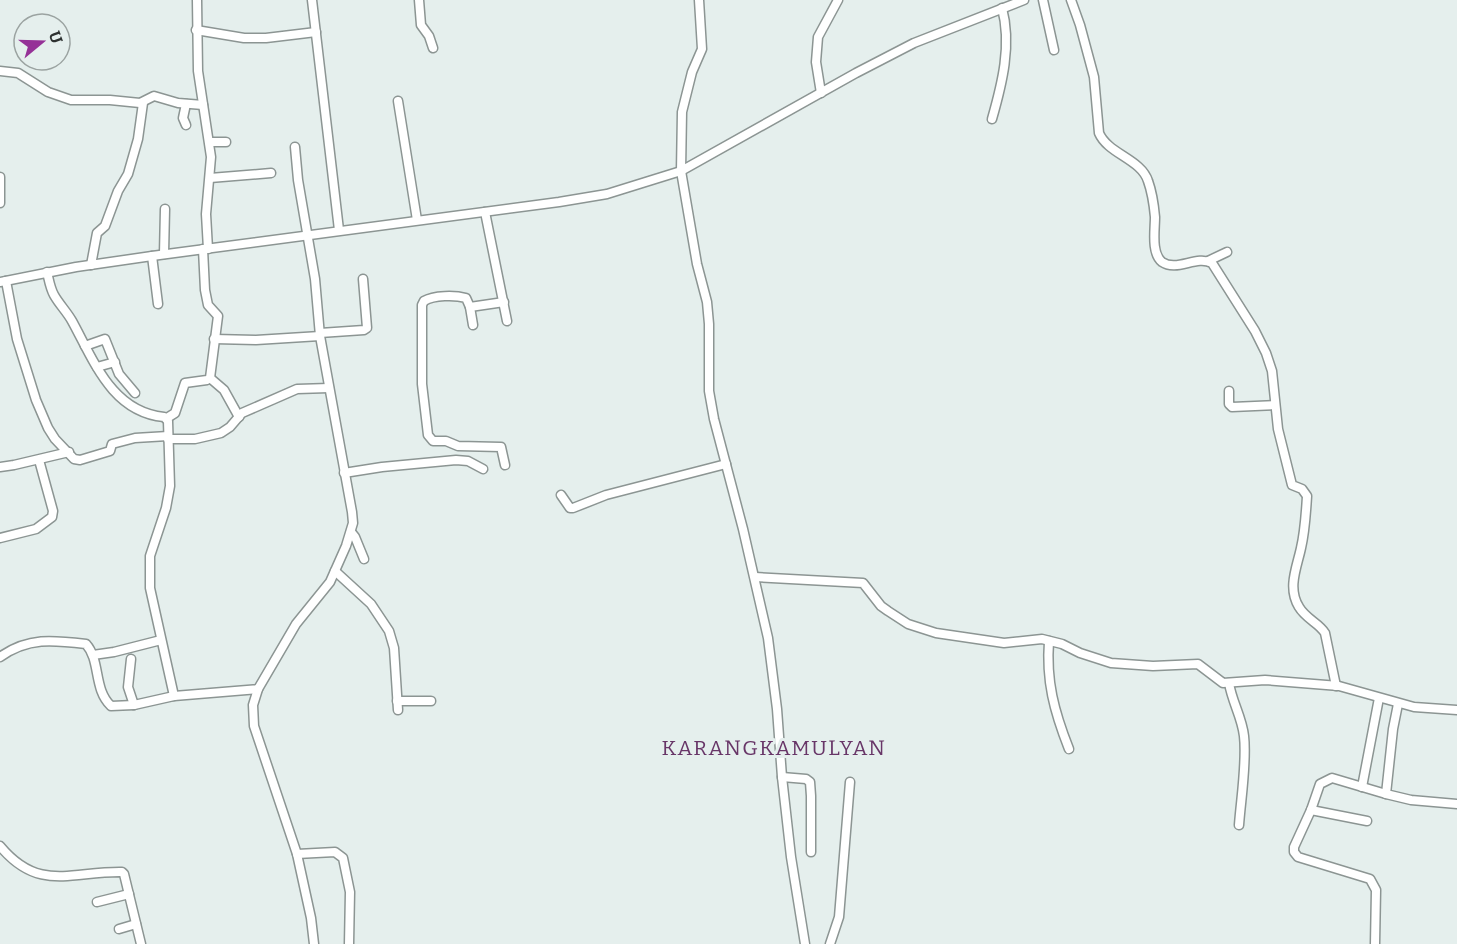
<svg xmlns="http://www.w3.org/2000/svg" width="1457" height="944" font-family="Bitter,serif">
<rect width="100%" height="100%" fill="#e5efed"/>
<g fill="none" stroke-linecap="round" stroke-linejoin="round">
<defs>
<g id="minor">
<polyline points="197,0 198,71 211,157 206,214 208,249"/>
<polyline points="312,0 339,230"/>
<polyline points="419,0 421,25 429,36 433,48"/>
<polyline points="699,0 702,49 692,72 682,112 681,171 697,264 707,302 709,324 709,391 714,419 743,529 768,638 777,709 782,777 791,857 805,944"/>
<polyline points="1043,0 1054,50"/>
<path d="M 1071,0 L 1080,25 L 1094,77 L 1099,133 C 1108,154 1141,159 1148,181 C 1152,192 1154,206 1155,217 C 1155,230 1151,253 1162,262 C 1177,272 1196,255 1212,263 L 1255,331 L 1266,353 L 1272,371 L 1278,429 L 1292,485 L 1302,489 L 1307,496 C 1306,513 1305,531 1301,548 C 1297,567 1287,588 1299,607 C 1306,619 1319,623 1325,633 L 1336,686"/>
<polyline points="196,30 244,38 266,38 316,32"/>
<polyline points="0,71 18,73 48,92 71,100 110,100 140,103 154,96 178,103 203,105"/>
<polyline points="821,93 816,62 818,37 838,0"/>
<polyline points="398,101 417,220"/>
<path d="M 992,119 C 1002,84 1012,45 1002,8"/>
<polyline points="186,125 183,118 186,104"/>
<polyline points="210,142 226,142"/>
<polyline points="0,177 0,203"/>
<polyline points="210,178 271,173"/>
<polyline points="485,212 507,321"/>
<polyline points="164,254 165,209"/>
<polyline points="152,256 158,304"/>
<polyline points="1208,261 1227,252"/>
<polyline points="91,265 97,233 105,226 118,191 128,174 138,139 143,103"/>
<path d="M 47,272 C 49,280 50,288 54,295 C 59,304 67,312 72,321 C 94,361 112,412 164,417 L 168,421 L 170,486 L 166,508 L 150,556 L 150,588 L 174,696"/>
<polyline points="6,281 17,339 36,400 48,428 55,439 74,459 80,460 110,451 112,444 135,438 168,436"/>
<polyline points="0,282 76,267 152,256 559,202 607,194 681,171 856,73 914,43 1024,0"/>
<path d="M 470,307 L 466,298 C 455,295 434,295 424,301 L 422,305 L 422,384 L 428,435 L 433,441 L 446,441 L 458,446 L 501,447 L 505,465"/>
<polyline points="473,325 470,307 504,302"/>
<polyline points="320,333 364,330 367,328 363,279"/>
<polyline points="214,339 256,340 320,336"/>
<polyline points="85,346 105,339 119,374 135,393"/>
<polyline points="97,367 115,362"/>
<polyline points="210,378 224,390 239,417"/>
<polyline points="1229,391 1229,404 1232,407 1275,405"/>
<polyline points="167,418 175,413 185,383 207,380 210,378 218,316 208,305 205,290 203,249"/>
<polyline points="168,439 195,439 221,433 230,427 242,413 297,389 329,388"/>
<polyline points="0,467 14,465 69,452"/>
<polyline points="344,473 382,467 456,460 468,461 483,469"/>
<polyline points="561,495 570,508 573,508 606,495 726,464"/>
<polyline points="351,532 355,537 364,559"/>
<polyline points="0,538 36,529 52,517 53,511 39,460"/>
<polyline points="335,571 371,604 389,631 394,648 398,710"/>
<polyline points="755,577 863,583 881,606 888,611 908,624 936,633 1004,643 1042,639 1062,644 1080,653 1111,663 1153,666 1198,664 1223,683 1265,680 1339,686 1414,707 1457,710"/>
<path d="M 1049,641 C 1046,681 1054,711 1069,749"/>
<polyline points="93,655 114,652 161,640"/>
<path d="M 0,657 C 28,637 53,640 86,644 C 101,661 93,689 111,706 L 134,705 L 174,696 L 258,689 L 296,624 L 330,582 L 346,546 L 353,523 L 352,512 L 320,336 L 315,279 L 298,180 L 295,147"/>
<polyline points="131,659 128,687 134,705"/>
<path d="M 1229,683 C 1232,702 1242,717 1244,736 C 1247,762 1241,798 1239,825"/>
<polyline points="258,689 253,705 254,726 297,854 311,918 314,944"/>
<polyline points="397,701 431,701"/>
<polyline points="1398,704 1393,729 1386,794 1411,800 1457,804"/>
<polyline points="782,777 806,779 810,782 811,796 811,852"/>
<polyline points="1362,787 1379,698"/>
<polyline points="1311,810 1367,821"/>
<path d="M 0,846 C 39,893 72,871 122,872 L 124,874 L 141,944"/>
<polyline points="297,854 335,852 343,858 350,892 349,944"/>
<polyline points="97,902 129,894"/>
<polyline points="119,929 136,924"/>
<polyline points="830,944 839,917 850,782"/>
<polyline points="1375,944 1376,890 1370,879 1298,857 1294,852 1294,847 1311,810 1320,784 1332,778 1386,794"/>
</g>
</defs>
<use href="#minor" stroke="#8c9593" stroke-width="11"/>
<use href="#minor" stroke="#fff" stroke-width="8"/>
</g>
<g text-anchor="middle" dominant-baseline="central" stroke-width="6" stroke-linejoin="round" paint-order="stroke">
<g font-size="21" letter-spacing="1.5" fill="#683668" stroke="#e5efed">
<text x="774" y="748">KARANGKAMULYAN</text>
</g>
</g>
<g transform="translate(42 42) rotate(71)"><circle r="28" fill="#e5efed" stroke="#9ba3a1" stroke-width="1.5"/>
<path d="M0-4.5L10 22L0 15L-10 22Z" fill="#953197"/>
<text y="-9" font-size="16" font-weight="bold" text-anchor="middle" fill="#2d3130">U</text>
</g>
</svg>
